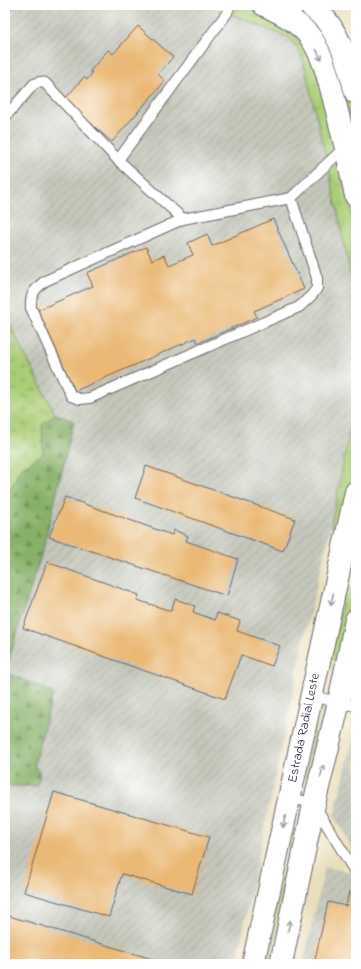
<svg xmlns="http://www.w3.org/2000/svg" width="361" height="969" font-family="'Indie Flower',sans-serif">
<defs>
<pattern id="industrial-furrows" width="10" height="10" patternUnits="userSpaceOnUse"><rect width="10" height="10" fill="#c3c6b9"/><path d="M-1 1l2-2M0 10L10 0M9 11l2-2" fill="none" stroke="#a7aaa0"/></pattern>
<pattern id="grass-tufts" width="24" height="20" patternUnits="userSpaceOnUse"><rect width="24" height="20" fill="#aacd76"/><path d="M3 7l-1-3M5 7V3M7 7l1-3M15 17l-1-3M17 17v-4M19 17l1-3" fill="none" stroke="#92b067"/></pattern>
<pattern id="forest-firs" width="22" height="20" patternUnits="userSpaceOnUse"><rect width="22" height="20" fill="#87b067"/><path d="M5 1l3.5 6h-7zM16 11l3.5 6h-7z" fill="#6e8f56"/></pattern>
<pattern id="wetland-marsh" width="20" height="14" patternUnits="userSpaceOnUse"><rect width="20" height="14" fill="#aacd76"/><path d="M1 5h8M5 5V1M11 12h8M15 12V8" fill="none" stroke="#92b067"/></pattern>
</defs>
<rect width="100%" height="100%" fill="#fff"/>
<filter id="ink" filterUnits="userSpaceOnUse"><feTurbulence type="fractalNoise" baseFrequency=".025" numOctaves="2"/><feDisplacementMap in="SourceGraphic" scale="8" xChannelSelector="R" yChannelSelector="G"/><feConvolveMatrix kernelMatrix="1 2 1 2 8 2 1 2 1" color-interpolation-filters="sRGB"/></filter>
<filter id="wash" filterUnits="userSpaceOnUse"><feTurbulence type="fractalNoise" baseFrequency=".012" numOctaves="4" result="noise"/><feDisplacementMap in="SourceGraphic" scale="16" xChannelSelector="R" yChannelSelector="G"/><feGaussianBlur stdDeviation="0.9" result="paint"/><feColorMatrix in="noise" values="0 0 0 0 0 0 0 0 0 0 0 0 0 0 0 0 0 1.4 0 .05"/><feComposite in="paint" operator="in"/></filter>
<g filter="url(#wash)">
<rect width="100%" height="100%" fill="#eadfbc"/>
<g fill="url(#industrial-furrows)">
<polygon points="5,5 210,5 289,38 298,48 304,63 330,174 356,301 356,399 331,526 305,634 236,964 5,964 5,786 37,786 34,765 53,693 5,672 44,545 74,421 55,414 5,315"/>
<polygon points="356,728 356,855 334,816"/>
<polygon points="325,867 356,873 356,964 303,964"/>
</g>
<g fill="url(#grass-tufts)" stroke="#667858">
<polygon points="249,6 273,17 290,30 311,54 338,145 326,158 304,63 298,48 289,38 233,15 236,8"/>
<polygon points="330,41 342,65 355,112 353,117 350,118 326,42"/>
<polygon points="340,160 356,233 356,301 329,170"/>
<polygon points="356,399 356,460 340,529 331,526"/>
<polygon points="349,588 354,592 354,597 340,657 338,659 333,660 330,657 345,590"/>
<polygon points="321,705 326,709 310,776 305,777 317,707"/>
<polygon points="292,833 296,834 299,836 272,957 265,955"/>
</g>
<g fill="url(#forest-firs)" stroke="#546951">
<polygon points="55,414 74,421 44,545 5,672 5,501 20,469 43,454 42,425"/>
<polygon points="5,672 53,693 34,765 40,774 37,786 5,786"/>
</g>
<polygon fill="url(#wetland-marsh)" stroke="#667858" points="5,315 55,414 42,425 43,454 20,469 5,501"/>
<g id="blocks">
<g fill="#eab976">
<polygon points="5,5 12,5 5,21"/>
<polygon points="138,26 173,57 158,74 165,81 112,142 64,100 84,77 87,80 92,73 90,71 108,50 113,54"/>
<polygon points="273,219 304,289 254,311 257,317 198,343 196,338 75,391 38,310 93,286 87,273 146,247 152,260 164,255 169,265 193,255 188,243 207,234 212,246"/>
<polygon points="146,466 295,519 283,551 135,498"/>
<polygon points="65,497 172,535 174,530 188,536 186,541 238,559 227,596 49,537"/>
<polygon points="47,562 139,595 137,600 171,611 175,599 195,606 193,612 215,620 217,613 240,621 237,631 280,646 272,666 241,655 225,699 23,628"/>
<polygon points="54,792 209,837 192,894 122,874 109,917 24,892"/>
<polygon points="349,892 356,894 356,964 314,964 328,902 346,906"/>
<polygon points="9,916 169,964 5,964 5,928"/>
</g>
</g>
</g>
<g filter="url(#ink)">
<use href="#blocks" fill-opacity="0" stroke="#686468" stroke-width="1"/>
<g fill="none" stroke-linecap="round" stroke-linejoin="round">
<defs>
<g id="service">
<polyline points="5,117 34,84 40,82 45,83 118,160 183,219"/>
<polyline points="118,160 227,13 230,5"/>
<path d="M 291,198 L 317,278 L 317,288 L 312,295 L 299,307 L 90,398 L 80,399 L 71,396 L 31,308 C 30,294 34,290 45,281 L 183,219 L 291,198 L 345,147"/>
<polyline points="311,696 356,706"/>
<polyline points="289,797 314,804 349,862 356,873"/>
</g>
<polyline id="minor" points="342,131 356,133"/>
<g id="tertiary">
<path d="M 264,5 C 280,12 300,23 311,38 C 324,57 329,81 335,103 C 343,134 350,165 356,196"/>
<path d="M 310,5 C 315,10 322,15 326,20 C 343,42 349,67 356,93"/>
<polyline points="253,964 356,492"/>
<polyline points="281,964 314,804 339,702 356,620"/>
</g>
</defs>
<use href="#service" stroke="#686468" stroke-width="12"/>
<use href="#minor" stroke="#686468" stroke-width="20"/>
<use href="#tertiary" stroke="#686468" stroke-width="24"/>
<use href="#service" stroke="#fff" stroke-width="10"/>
<use href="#minor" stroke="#fff" stroke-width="19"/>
<use href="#tertiary" stroke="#fff" stroke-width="22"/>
</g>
<defs><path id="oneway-shaft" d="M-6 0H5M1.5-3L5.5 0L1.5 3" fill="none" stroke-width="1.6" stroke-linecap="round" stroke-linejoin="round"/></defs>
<g stroke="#9c9ca7">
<use href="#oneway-shaft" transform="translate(319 55) rotate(65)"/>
<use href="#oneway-shaft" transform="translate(332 599) rotate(103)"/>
<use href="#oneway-shaft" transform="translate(322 771) rotate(-76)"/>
<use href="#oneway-shaft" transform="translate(284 822) rotate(102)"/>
<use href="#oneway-shaft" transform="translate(289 926) rotate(-78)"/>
</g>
</g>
<g text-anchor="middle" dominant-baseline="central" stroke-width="3.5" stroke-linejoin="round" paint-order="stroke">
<g font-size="13" fill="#22223b" stroke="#fff">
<text transform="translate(304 728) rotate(-78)">Estrada Radial Leste</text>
</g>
</g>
<rect width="361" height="969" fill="none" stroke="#fff" stroke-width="20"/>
</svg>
